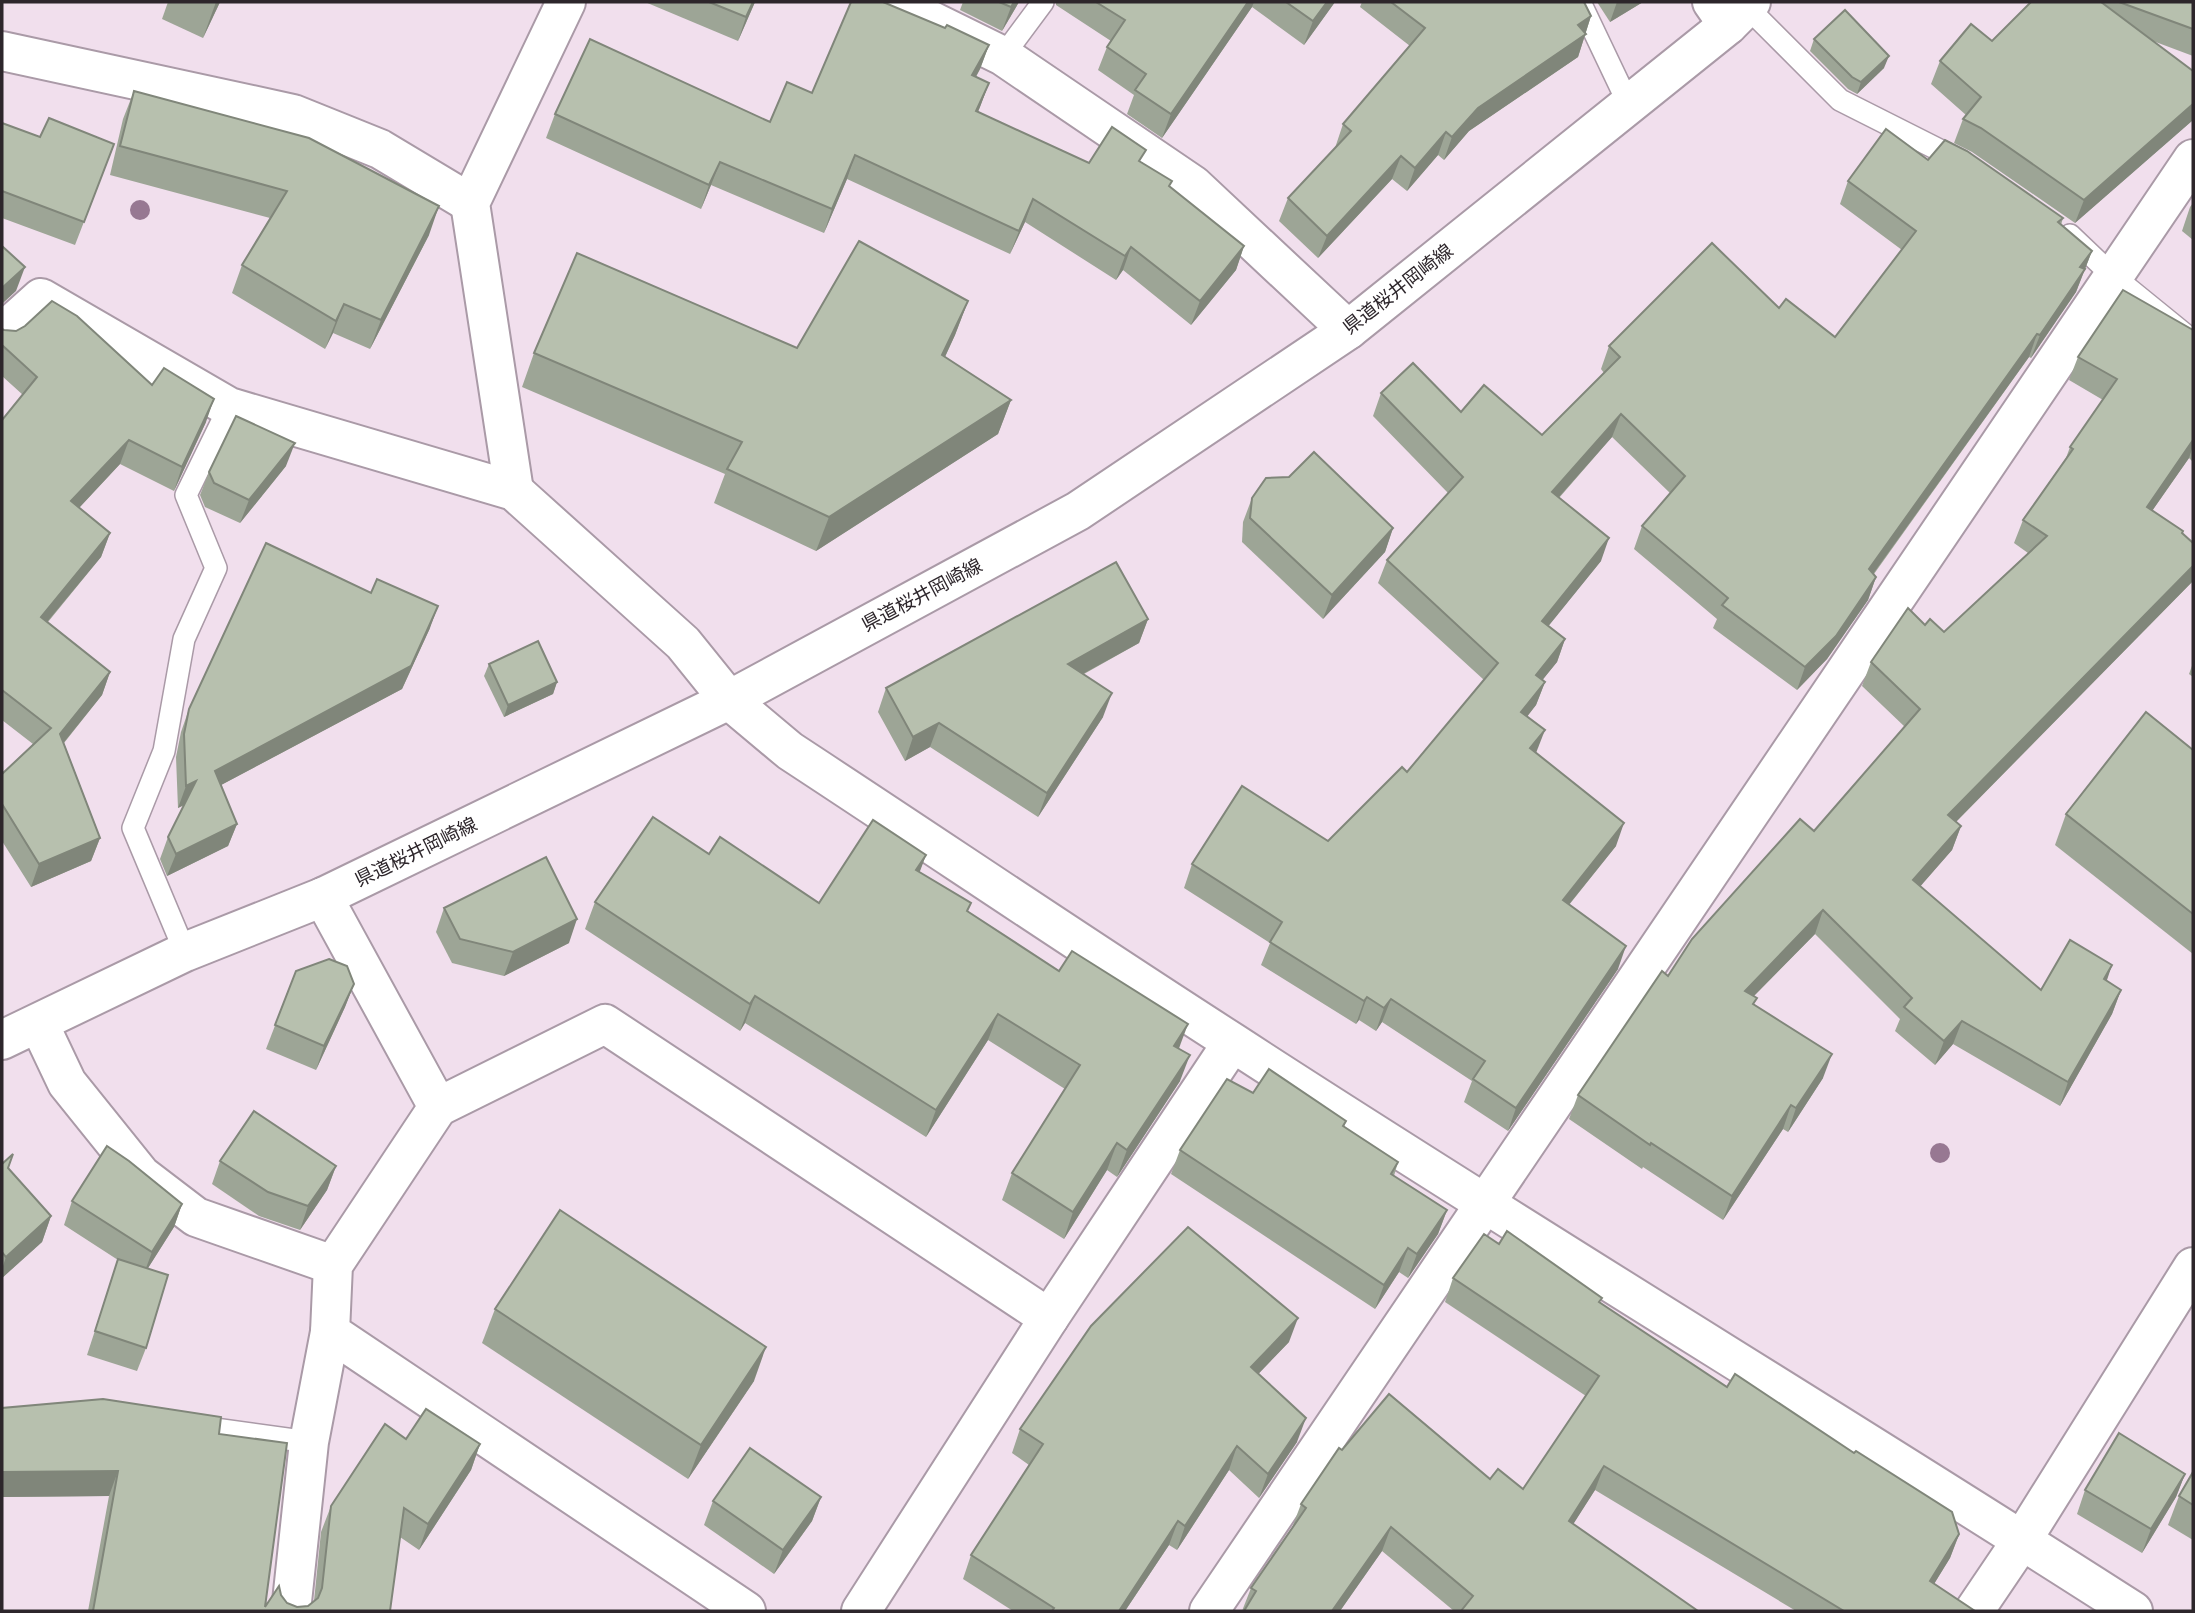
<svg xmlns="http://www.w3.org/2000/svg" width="2195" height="1613" font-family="Figtree,'Noto Sans JP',sans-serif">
<rect width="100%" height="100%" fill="#f1dfed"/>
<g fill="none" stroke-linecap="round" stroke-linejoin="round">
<defs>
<g id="lane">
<polyline points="1580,2 1629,105"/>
<polyline points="1746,6 1840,100 1963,162"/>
<polyline points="1003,56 1043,2"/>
<polyline points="2070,235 2113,276 2193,341"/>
<polyline points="185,952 133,828 164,751 184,639 216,568 186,495 229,407"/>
<polyline points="193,1426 309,1442"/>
</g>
<g id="street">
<polyline points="893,2 1003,56 1193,185 1348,330"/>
<polyline points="1712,2 1728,25"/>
<polyline points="2,51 293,114 380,149 470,203"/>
<path d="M 2,333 L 41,298 L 229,407 L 514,491 L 683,643 L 729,700 L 790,751 C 938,848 1084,947 1232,1042 C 1530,1236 1834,1419 2133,1611"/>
<polyline points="514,491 470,203 566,2"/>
<polyline points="323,897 438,1107 333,1265 330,1332 746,1611"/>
<polyline points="39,1024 67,1083 141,1175 196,1217 333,1265"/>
<polyline points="438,1107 605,1024 1049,1318"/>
<polyline points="291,1611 309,1442 330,1332"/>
<polyline points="861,1611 1049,1318 1232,1043"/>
<polyline points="1209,1611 2193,159"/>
<polyline points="1974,1611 2022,1540 2193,1267"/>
</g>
<polyline id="secondary" points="2,1040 185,952 323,897 729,700 1078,511 1348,330 1728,25 1751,2"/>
</defs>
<use href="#lane" stroke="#aa9aa7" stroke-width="24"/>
<use href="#street" stroke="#aa9aa7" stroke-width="42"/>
<use href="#secondary" stroke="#aa9aa7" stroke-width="42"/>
<use href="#lane" stroke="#fff" stroke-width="21"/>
<use href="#street" stroke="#fff" stroke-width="38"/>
<use href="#secondary" stroke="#fff" stroke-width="38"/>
</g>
<g fill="#977892">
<circle cx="140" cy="210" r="10"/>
<circle cx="1940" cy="1153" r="10"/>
</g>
<g fill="#9da596">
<polygon points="168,2 220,2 203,38 162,19"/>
<polygon points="645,2 755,2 738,41"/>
<polygon points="963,2 1019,2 1002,31 960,10"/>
<polygon points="1056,2 1335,2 1304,45 1252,7 1162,138 1127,114 1134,95 1098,70 1107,47 1111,41 1056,5"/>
<polygon points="1362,2 1584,2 1591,16 1578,57 1469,131 1444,160 1438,155 1407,191 1392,179 1318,258 1279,221 1288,198 1335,148 1343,124 1410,46 1360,7"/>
<polygon points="1597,2 1643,2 1610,22"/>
<polygon points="2031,2 2193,2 2193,56 2153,41 2193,71 2193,120 2075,223 1972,152 1954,143 1963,119 1966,115 1931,84 1940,61 1992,41"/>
<polygon points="1814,39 1884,68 1857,94 1848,89 1810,51"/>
<polygon points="989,45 980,69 976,77 989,83 978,112 1089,163 1142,162 1170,187 1244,246 1236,270 1191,325 1123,270 1116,280 1025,222 1010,254 847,179 824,233 711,185 701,209 546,138 555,114 770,122 812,93"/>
<polygon points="134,91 429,235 370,349 333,333 325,349 232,293 242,265 270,218 110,175 123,119"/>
<polygon points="2,123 40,137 114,144 75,245 2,218"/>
<polygon points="1928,160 2063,218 2061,225 2092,251 2076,292 2031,358 2029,357 1874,574 1876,577 1868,600 1827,659 1797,690 1713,628 1717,619 1634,549 1642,526 1670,493 1612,437 1559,498 1601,561 1548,626 1565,639 1557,662 1542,680 1545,682 1536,705 1527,716 1536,753 1616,846 1569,905 1618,969 1508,1131 1464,1102 1472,1081 1382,1022 1376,1031 1359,1020 1356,1024 1261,965 1270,943 1184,888 1192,864 1328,841 1407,772 1484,680 1378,583 1387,560 1448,493 1373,416 1381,393 1461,412 1542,435 1604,373 1601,369 1609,346 1779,308 1835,337 1902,250 1840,204 1848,181"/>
<polygon points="2193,203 2193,240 2182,231 2190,207"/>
<polygon points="968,301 955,335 945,357 1011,400 998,434 816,551 714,503 725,474 522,387 534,353 797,348"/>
<polygon points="2,329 152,385 206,422 174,491 120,464 79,508 110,533 101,557 48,622 110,672 102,695 64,743 100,838 91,861 31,887 2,841 2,774 33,744 2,720 2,420 23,395 2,376"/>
<polygon points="2193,330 2193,462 2189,458 2152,511 2193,543 2193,581 1956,822 1961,826 1952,850 1920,886 2041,990 2107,981 2121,990 2112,1014 2060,1106 1953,1044 1935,1065 1895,1031 1900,1019 1815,934 1754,996 1757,998 1754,1004 1823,1078 1788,1132 1783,1129 1723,1220 1643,1167 1642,1169 1569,1119 1578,1095 1668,976 1814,831 1905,727 1862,686 1871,662 1925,625 1944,632 2028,553 2014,543 2023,520 2066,458 2070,447 2103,400 2069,380 2078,357"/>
<polygon points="286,466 240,523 205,507 200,495 209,472"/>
<polygon points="1252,498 1393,528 1385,552 1323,619 1242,542 1243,522"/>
<polygon points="1148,619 1139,643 1084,674 1103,717 1038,817 930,747 905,761 878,712 886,688"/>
<polygon points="430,628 402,689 221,785 237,824 228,846 167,876 160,859 168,837 184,805 178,808 176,757 181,732 189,709"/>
<polygon points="2193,663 2193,677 2189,674"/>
<polygon points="489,664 557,682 553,694 504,717 484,676"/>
<polygon points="2193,750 2193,954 2055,845 2066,814"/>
<polygon points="709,854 819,903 926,855 919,872 968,912 1179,1049 1180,1081 1117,1177 1107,1170 1064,1239 1002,1200 1012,1173 1065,1089 988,1040 926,1137 745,1023 740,1031 585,929 595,902"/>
<polygon points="444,908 569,943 504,976 452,963 436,932"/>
<polygon points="296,971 354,984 345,1007 316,1070 266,1049"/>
<polygon points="1253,1093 1346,1121 1344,1127 1398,1162 1394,1176 1447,1210 1438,1234 1408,1278 1399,1272 1375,1309 1171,1174 1180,1150"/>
<polygon points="220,1161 336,1166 327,1190 300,1230 259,1216 212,1184"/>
<polygon points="2,1164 8,1168 51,1216 42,1242 2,1278"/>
<polygon points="72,1201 182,1204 174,1227 148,1268 146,1348 137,1371 87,1355 118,1260 64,1225"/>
<polygon points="1499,1244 1600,1303 1727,1387 1959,1535 1950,1558 1934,1584 1975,1611 1796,1611 1595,1490 1573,1524 1698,1611 1454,1611 1382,1551 1340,1611 1242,1611 1251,1588 1292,1528 1301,1504 1342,1450 1490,1479 1523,1489 1586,1396 1445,1302 1453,1278"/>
<polygon points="495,1309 754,1381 688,1479 482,1343"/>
<polygon points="1289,1342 1258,1374 1297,1442 1259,1498 1229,1470 1177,1550 1169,1545 1125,1611 1013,1611 963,1579 971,1555 1029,1465 1012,1453 1020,1429"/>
<polygon points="2,1408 219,1434 265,1607 281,1595 287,1603 297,1607 308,1606 314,1601 321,1532 331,1506 406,1439 480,1444 471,1470 419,1550 400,1537 390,1611 88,1611 109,1496 2,1497"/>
<polygon points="2193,1472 2193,1540 2168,1525 2179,1496"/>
<polygon points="2185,1474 2176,1497 2142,1553 2077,1514 2085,1490"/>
<polygon points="821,1497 812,1521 774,1574 704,1525 713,1501"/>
</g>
<g fill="#80867a">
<polygon points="216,2 220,2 203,38"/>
<polygon points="753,2 755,2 738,41 746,17"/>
<polygon points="1014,2 1019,2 1002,31 1011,7"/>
<polygon points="1248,2 1254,2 1252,7 1162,138 1171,114"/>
<polygon points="1327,2 1335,2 1304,45 1313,21"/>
<polygon points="1617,2 1643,2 1610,22"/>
<polygon points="1591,16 1578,57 1469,131 1444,160 1452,137 1478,108 1578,25"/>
<polygon points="989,45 980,69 963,99 972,75"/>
<polygon points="1889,56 1884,68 1857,94 1861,82"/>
<polygon points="989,83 980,107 967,135 976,111"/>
<polygon points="2193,104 2193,120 2075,223 2084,200"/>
<polygon points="1446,132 1438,155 1407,191 1415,168"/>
<polygon points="855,155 847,179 824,233 832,209"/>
<polygon points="1401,156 1392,179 1318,258 1327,236"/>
<polygon points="720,162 711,185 701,209 709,185"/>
<polygon points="1033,199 1025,222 1010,254 1019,231"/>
<polygon points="439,206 429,235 370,349 381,320"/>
<polygon points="1244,246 1236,270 1191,325 1200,301"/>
<polygon points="1131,247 1123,270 1116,280 1125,256"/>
<polygon points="2092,251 2076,292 2031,358 2040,335 2080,267"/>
<polygon points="25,267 16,291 2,304 2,288"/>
<polygon points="968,301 955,335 930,389 942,355"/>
<polygon points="344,304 333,333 325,349 336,321"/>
<polygon points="2037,334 2029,357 1860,592 1869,569"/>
<polygon points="214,399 206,422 174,491 182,467"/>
<polygon points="1011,400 998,434 816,551 829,517"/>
<polygon points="1621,414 1612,437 1543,515 1552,492"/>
<polygon points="129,440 120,464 63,525 71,501"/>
<polygon points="2193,440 2193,446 2189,458 2138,531 2147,507"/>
<polygon points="295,443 286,466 240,523 249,500"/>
<polygon points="1393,528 1385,552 1323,619 1332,595"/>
<polygon points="110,533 101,557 32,640 41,617"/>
<polygon points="1609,538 1601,561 1534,644 1542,621"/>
<polygon points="2193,566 2193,581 1939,839 1948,815"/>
<polygon points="1876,577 1868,600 1827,659 1797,690 1805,667"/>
<polygon points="438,606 430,628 402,689 206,793 215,771"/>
<polygon points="1148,619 1139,643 1059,687 1068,664"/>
<polygon points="1565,639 1557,662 1528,698 1536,675"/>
<polygon points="110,672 102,695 52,757 60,734"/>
<polygon points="557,682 553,694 504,717 508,705"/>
<polygon points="1545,682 1536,705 1513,735 1521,712"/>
<polygon points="1112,693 1103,717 1038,817 1047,793"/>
<polygon points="939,723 930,747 905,761 913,737"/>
<polygon points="1545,730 1536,753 1530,748"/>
<polygon points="196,781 188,803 178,808 186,786"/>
<polygon points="1624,823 1616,846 1554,923 1563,900"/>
<polygon points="237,824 228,846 167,876 176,854"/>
<polygon points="1961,826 1952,850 1905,904 1913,880"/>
<polygon points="100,838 91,861 31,887 39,864"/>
<polygon points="926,855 916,882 916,870"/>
<polygon points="1823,910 1815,934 1736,1014 1745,991"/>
<polygon points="577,919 569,943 504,976 513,952"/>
<polygon points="1626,946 1618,969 1508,1131 1516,1108"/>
<polygon points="2112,965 2104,989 2104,979"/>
<polygon points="354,984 345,1007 316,1070 324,1046"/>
<polygon points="2121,990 2112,1014 2060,1106 2068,1082"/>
<polygon points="755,996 745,1023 740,1031 750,1004"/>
<polygon points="1367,997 1359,1020 1356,1024 1364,1001"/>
<polygon points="1391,999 1382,1022 1376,1031 1384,1008"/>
<polygon points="998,1014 988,1040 926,1137 936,1110"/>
<polygon points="1962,1021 1953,1044 1935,1065 1944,1041"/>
<polygon points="1188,1024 1178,1051 1174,1046"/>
<polygon points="1832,1054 1823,1078 1788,1132 1796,1108"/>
<polygon points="1190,1055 1180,1081 1117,1177 1127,1150"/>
<polygon points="1791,1105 1783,1129 1723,1220 1732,1196"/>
<polygon points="1117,1143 1107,1170 1064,1239 1073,1212"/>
<polygon points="336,1166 327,1190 300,1230 308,1206"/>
<polygon points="182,1204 174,1227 143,1276 152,1252"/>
<polygon points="1447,1210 1438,1234 1408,1278 1417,1254"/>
<polygon points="51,1216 42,1242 2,1278 2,1269 6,1257"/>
<polygon points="1408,1248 1399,1272 1375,1309 1384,1285"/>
<polygon points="1298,1318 1289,1342 1242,1391 1251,1367"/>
<polygon points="766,1347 754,1381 688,1479 701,1445"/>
<polygon points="1306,1418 1297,1442 1259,1498 1268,1474"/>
<polygon points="480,1444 471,1470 419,1550 428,1524"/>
<polygon points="1237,1446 1229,1470 1177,1550 1185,1526"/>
<polygon points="1604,1466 1595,1490 1560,1545 1569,1521"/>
<polygon points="118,1471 109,1496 2,1497 2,1472"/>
<polygon points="2185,1474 2176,1497 2142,1553 2151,1529"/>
<polygon points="821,1497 812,1521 774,1574 783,1550"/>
<polygon points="1178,1521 1169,1545 1125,1611 1119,1611"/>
<polygon points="1391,1527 1382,1551 1340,1611 1332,1611"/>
<polygon points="1959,1534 1950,1558 1921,1605 1930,1581"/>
</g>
<g fill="#b7c0ae" stroke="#80867a" stroke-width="2">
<polygon points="709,2 753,2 746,17"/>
<polygon points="851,2 883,2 945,28 947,25 989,45 972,75 989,83 976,111 1089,163 1112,127 1146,150 1139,161 1172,181 1169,186 1244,246 1200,301 1131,247 1125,256 1033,199 1019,231 855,155 832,209 720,162 709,185 555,114 590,39 770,122 787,82 812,93"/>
<polygon points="999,2 1014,2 1011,7"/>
<polygon points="1096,2 1248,2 1171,114 1135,90 1146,74 1107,47 1125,20"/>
<polygon points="1286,2 1327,2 1313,21"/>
<polygon points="1391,2 1584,2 1591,16 1578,25 1586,34 1478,108 1452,137 1446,132 1415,168 1401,156 1327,236 1288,198 1351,131 1343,124 1425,28"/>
<polygon points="2031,2 2101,2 2193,71 2193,104 2084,200 1981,128 1963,119 1981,97 1940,61 1971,24 1992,41"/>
<polygon points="2119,2 2193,2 2193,29"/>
<polygon points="1845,10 1889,56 1861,82 1852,77 1814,39"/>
<polygon points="134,91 309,138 439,206 381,320 344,304 336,321 242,265 287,191 120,146"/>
<polygon points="49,118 114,144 84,222 2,191 2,123 40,137"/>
<polygon points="1886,129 1928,160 1945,140 1967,151 2063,218 2058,222 2092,251 2080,267 2085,269 2040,335 2037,334 1869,569 1876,577 1836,636 1805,667 1722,605 1728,598 1642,526 1685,476 1621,414 1552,492 1609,538 1542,621 1565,639 1536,675 1545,682 1521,712 1545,730 1530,748 1624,823 1563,900 1626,946 1516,1108 1473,1079 1485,1061 1391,999 1384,1008 1367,997 1364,1001 1270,942 1282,922 1192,864 1242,786 1328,841 1402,767 1407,772 1498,663 1387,560 1463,477 1381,393 1413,363 1461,412 1484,385 1542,435 1620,357 1609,346 1712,243 1779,308 1786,299 1835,337 1916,231 1848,181"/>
<polygon points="859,241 968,301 942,355 1011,400 829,517 727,469 742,442 534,353 577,253 797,348"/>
<polygon points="2,246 25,267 2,288"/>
<polygon points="2123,290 2193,330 2193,440 2147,507 2183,531 2182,533 2193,543 2193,566 1948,815 1961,826 1913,880 2041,990 2070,940 2112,965 2104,979 2121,990 2068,1082 1962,1021 1944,1041 1904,1007 1912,998 1823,910 1745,991 1757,998 1753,1004 1832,1054 1796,1108 1791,1105 1732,1196 1651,1143 1650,1145 1578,1095 1662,971 1668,976 1692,939 1800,819 1814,831 1920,709 1871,662 1908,608 1925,625 1930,619 1944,632 2047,536 2023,520 2073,449 2070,447 2117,379 2078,357"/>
<polygon points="52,301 77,316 152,385 164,368 214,399 182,467 129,440 71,501 110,533 41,617 110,672 60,734 100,838 39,864 2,804 2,774 51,728 2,690 2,420 37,377 2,345 2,329 4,330 16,331 25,326"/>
<polygon points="236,416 295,443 249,500 214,483 209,472"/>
<polygon points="1314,452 1393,528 1332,595 1250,518 1252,498 1266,478 1289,477"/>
<polygon points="266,543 371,593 377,579 438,606 411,666 215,771 237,824 176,854 168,837 196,781 186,786 184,734 189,709"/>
<polygon points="1116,562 1148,619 1068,664 1112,693 1047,793 939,723 913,737 886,688"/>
<polygon points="538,641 557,682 508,705 489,664"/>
<polygon points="2146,712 2193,750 2193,914 2066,814"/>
<polygon points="653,817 709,854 720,837 819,903 873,820 926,855 916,870 971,903 967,911 1059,971 1072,951 1188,1024 1174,1046 1190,1055 1127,1150 1117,1143 1073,1212 1012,1173 1080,1065 998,1014 936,1110 755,996 750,1004 595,902"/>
<polygon points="546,857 577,919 513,952 460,939 444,908"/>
<polygon points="329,959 347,966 354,984 324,1046 275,1025 296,971"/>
<polygon points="1269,1069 1346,1121 1343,1126 1398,1162 1391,1174 1447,1210 1417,1254 1408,1248 1384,1285 1180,1150 1227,1079 1253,1093"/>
<polygon points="254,1111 336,1166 308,1206 268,1192 220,1161"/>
<polygon points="107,1146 129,1161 182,1204 152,1252 72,1201"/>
<polygon points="13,1154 8,1168 51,1216 6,1257 2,1252 2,1164"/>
<polygon points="560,1210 766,1347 701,1445 495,1309"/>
<polygon points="1188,1227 1298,1318 1251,1367 1306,1418 1268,1474 1237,1446 1185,1526 1178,1521 1119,1611 1052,1611 1054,1608 971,1555 1043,1444 1020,1429 1091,1326"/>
<polygon points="1507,1231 1602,1298 1599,1302 1727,1387 1735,1374 1854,1453 1856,1451 1952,1512 1959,1534 1930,1581 1975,1611 1844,1611 1604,1466 1569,1521 1698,1611 1461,1611 1473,1596 1391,1527 1332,1611 1244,1611 1256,1591 1251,1588 1306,1508 1301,1504 1339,1448 1342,1450 1389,1394 1490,1479 1498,1469 1523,1489 1599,1376 1453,1278 1484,1234 1499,1244"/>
<polygon points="118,1259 168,1275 146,1348 95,1331"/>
<polygon points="103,1399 221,1417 219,1434 287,1443 265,1607 279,1586 281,1595 287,1603 297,1607 308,1606 318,1598 322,1588 331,1506 385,1424 406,1439 426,1409 480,1444 428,1524 404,1508 390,1611 93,1611 118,1471 2,1472 2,1408"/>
<polygon points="2119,1433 2185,1474 2151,1529 2085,1490"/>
<polygon points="750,1448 821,1497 783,1550 713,1501"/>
<polygon points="2193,1472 2193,1505 2179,1496"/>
</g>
<g text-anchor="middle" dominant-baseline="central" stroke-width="5" stroke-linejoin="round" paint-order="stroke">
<g font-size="19" fill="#2d262b" stroke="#fff">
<text transform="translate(1398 289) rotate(-38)">県道桜井岡崎線</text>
<text transform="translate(922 595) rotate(-28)">県道桜井岡崎線</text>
<text transform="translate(416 852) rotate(-26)">県道桜井岡崎線</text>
</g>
</g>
<rect width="2195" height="1613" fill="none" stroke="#2d262b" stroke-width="7"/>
</svg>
